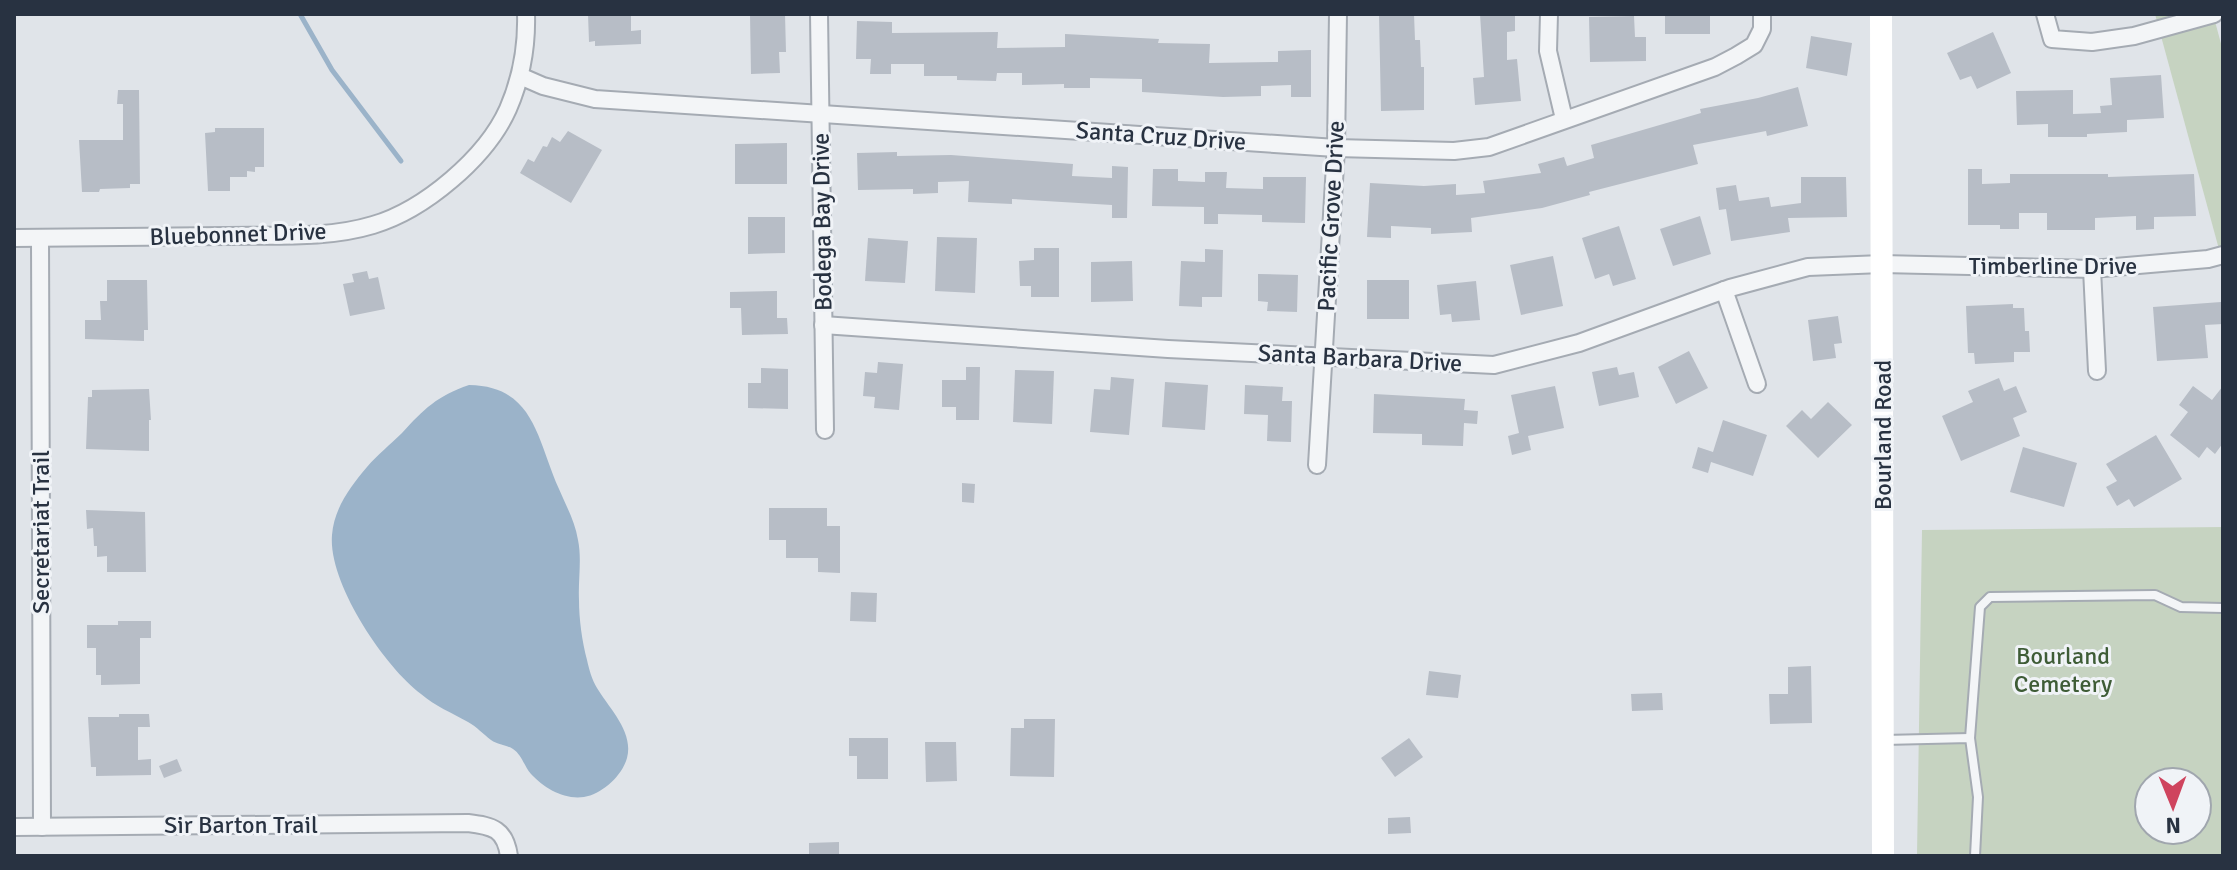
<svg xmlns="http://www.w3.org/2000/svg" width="2237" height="870" font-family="Signika,sans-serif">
<rect width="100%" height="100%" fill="#e0e4e9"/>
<g fill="#c6d3c1" fill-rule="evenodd">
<polygon points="2155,14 2213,14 2223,51 2223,264"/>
<path d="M 2223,527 L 2223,856 L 1917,856 L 1922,530 ZM 2149,782 L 2197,782 L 2197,830 L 2149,830 Z"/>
</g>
<path fill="#9bb3c9" d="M 469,385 C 535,386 537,440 559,489 C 566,506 575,521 578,540 C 582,559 578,580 579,600 C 579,619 582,641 587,660 C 589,669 592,680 597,688 C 609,708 634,732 627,758 C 622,776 602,794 584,797 C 564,800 544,788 531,774 C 524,766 522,755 513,749 C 507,745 498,745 491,740 C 483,734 477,727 468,722 C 452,713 435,706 421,694 C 384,666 328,583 332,535 C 334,508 351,486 367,467 C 378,454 390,445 402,433 C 424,409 437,396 469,385 Z"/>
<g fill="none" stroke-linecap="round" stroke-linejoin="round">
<polyline stroke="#9bb3c9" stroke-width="5" points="300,14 332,70 401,161"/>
</g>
<g fill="#b7bdc6">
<polygon points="588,14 631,14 631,31 641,30 641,44 595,46 595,41 589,42"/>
<polygon points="750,14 785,14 786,52 779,52 780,73 751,74"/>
<polygon points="1379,14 1414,14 1415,40 1420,40 1421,67 1424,67 1424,110 1381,111"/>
<polygon points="1480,14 1515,14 1515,31 1507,32 1507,60 1517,59 1521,101 1475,105 1473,78 1484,77"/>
<rect x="1665" y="14" width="45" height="20"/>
<polygon points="1634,16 1635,37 1646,37 1646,61 1590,62 1589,17"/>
<polygon points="857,21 892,22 892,33 998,32 997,48 1065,47 1065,34 1159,39 1158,43 1210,44 1209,63 1278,62 1278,51 1311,50 1311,97 1291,97 1291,85 1261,86 1261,96 1223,97 1142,92 1142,79 1090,78 1090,88 1064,88 1064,84 1022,85 1022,73 997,73 996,81 957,80 957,76 924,76 924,64 891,64 891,74 870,74 871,59 856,59"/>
<polygon points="1993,32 2011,73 1977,89 1971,76 1960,80 1947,53"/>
<polygon points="1811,36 1852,43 1847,76 1806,68"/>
<polygon points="2161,75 2164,118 2127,120 2127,132 2087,134 2087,137 2048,137 2048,124 2017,125 2016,91 2073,90 2073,114 2101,113 2100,106 2112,105 2110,78"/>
<polygon points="1798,87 1808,126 1767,136 1766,131 1693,145 1698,164 1589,192 1590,195 1542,208 1471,218 1472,232 1431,234 1431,228 1391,226 1391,238 1367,237 1370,183 1424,186 1456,184 1456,195 1485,193 1483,181 1541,173 1538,164 1564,157 1567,166 1594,158 1591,145 1701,113 1700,109 1758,98"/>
<polygon points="118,90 139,90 140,184 130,184 130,188 100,189 99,192 82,192 79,140 123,140 123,104 117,104"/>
<polygon points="215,128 264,128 264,167 255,167 255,172 247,171 247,177 230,177 230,191 208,191 205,133 215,132"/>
<polygon points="568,131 602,150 571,203 520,173 528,159 534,162 543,146 547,147 552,137 560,142"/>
<polygon points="787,143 787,184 735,184 735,144"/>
<polygon points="897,152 897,156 951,155 1073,164 1072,176 1112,178 1112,166 1128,167 1127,218 1112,218 1112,205 1012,199 1012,204 968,202 969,181 938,182 938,193 913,194 913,189 858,190 857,153"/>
<polygon points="1153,169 1178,169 1178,181 1205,182 1205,172 1227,172 1226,188 1263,189 1263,177 1306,177 1305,223 1262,222 1262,215 1218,214 1218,224 1204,224 1204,207 1152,206"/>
<polygon points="1968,169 1982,169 1982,184 2010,183 2010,174 2108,174 2108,177 2194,174 2196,216 2154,217 2154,229 2136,230 2136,216 2095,218 2095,230 2047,230 2047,213 2019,213 2019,229 2000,229 2000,225 1968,225"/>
<polygon points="1801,177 1846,177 1847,217 1788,218 1790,232 1731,241 1726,209 1719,210 1716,188 1736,185 1739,201 1769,197 1771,207 1801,203"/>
<polygon points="1700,216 1711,254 1673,266 1660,229"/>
<polygon points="748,217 785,217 785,253 748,254"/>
<polygon points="1619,226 1636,279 1613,286 1609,274 1595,279 1582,238"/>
<polygon points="937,237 977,238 975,293 935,291"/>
<polygon points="868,238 908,241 905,283 865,281"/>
<polygon points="1034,248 1059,248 1059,297 1031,297 1031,286 1020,286 1019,261 1034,260"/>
<polygon points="1205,249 1223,250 1222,297 1202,297 1202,307 1179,306 1181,261 1205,262"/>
<polygon points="1553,256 1563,306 1521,315 1510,265"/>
<polygon points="1132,261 1133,301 1091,302 1091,262"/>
<polygon points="367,271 369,279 378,277 385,309 350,316 343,284 354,282 352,274"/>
<polygon points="1258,274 1298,275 1297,312 1267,311 1268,302 1258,301"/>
<polygon points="107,280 147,280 148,330 144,330 144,341 85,339 85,320 101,320 100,301 107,301"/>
<rect x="1367" y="280" width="42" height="39"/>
<polygon points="1476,281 1480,320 1452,322 1451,314 1440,315 1437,285"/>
<polygon points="777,291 777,318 787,318 788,334 742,335 741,308 730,308 730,292"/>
<polygon points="2221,302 2223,324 2205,325 2208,358 2157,361 2153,307"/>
<polygon points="2013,304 2013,308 2024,308 2025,331 2029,331 2030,352 2014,352 2014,362 1975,364 1974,353 1968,353 1966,306"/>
<polygon points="1838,316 1842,343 1834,344 1836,358 1813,361 1808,320"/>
<polygon points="1689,351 1708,388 1676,404 1658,367"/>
<polygon points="878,362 903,364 899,410 874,408 875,397 863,396 865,372 877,373"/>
<polygon points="966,367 980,367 979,420 956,420 956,407 942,407 942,380 966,380"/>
<polygon points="1617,367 1619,375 1634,372 1639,397 1599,406 1592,372"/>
<polygon points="761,368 788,369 788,409 748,408 748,383 761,383"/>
<polygon points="1015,370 1054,371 1052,424 1013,422"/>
<polygon points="1111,377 1134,379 1129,435 1090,432 1094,389 1110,390"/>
<polygon points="1999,378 2004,391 2016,386 2027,412 2013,418 2020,436 1961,461 1942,416 1973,402 1968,391"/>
<polygon points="1165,382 1208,385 1205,430 1162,427"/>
<polygon points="1245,385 1283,387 1282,401 1292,401 1291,442 1267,441 1268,415 1244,414"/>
<polygon points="1555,386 1564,428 1528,436 1531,450 1512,455 1508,436 1519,433 1511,395"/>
<polygon points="2193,386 2212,400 2223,386 2223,443 2215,454 2207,447 2199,458 2170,435 2188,412 2179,405"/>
<polygon points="149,389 151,420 149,420 149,451 86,449 88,397 92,397 92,390"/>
<polygon points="1374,394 1465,399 1464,410 1478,411 1477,424 1464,423 1463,446 1422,445 1422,434 1373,433"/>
<polygon points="1828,402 1852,425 1818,458 1786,426 1802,410 1811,419"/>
<polygon points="1723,420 1767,435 1753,476 1711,462 1708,473 1692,468 1698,447 1713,452"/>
<polygon points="2156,435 2182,479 2134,507 2129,499 2117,506 2106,487 2117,481 2106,464"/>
<polygon points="2023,447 2077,463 2064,507 2010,492"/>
<polygon points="962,483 975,484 974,503 962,502"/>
<polygon points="769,508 827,508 827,526 840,526 840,573 818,572 818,558 786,558 786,540 769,540"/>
<polygon points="86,510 145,512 146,572 107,572 107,556 97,557 97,546 94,546 93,528 87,529"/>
<polygon points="851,592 877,593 876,622 850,621"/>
<polygon points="118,621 151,621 151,638 140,638 140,684 101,685 101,675 96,675 96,648 87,648 87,625 118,625"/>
<polygon points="1811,666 1812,723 1770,724 1769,694 1788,694 1788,667"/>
<polygon points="1429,671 1461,675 1458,698 1426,695"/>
<polygon points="1662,693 1663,710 1632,711 1631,694"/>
<polygon points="119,714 149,714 150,727 138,727 138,760 151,759 151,775 96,776 96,767 91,767 88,717 119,717"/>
<polygon points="1024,719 1055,719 1054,777 1010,776 1011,728 1024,728"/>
<polygon points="849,738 888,738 888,779 857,779 857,756 849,756"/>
<polygon points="1409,738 1423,757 1395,777 1381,758"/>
<polygon points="925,742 956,742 957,781 926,782"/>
<polygon points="177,759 182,771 164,778 159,766"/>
<polygon points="1410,817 1411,833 1388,834 1388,818"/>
<polygon points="839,842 839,856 809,856 809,843"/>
</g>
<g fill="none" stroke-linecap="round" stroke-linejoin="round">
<defs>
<g id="lane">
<polyline points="1970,738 1980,607 1990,597 2155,595 2181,607 2223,608"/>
<polyline points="1884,740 1970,738 1978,797 1975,856"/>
</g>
<g id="street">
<polyline points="819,14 825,430"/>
<polyline points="1549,14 1548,51 1564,119"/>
<polyline points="2045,14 2052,39 2092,42 2134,36 2214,14"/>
<polyline points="520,76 543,86 595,99 1336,148 1454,151 1489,147 1715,67 1736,56 1754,45 1762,29 1762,14"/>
<path d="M 14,238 C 85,238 156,236 227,236 C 275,235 327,239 373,225 C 424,210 486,158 508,109 C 521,79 527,47 526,14"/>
<polyline points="40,238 42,827"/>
<polyline points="2092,269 2097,371"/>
<polyline points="1724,290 1757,384"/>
<polyline points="823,325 1168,349 1494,365 1579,343 1730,288 1808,267 1882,264 2092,269 2208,259 2223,255"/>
<polyline points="1317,465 1336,148 1338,14"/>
<path d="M 14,827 L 468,823 C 493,826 505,829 509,856"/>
</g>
</defs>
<use href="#lane" stroke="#a5abb3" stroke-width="12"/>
<use href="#street" stroke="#a5abb3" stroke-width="20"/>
<use href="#lane" stroke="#f3f5f7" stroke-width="8"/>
<use href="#street" stroke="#f3f5f7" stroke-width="16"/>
<polyline stroke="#fff" stroke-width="22" points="1881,14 1883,856"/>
</g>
<g text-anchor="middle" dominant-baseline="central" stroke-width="6" stroke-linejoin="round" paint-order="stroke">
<g font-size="24" fill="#283241" stroke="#f0f3f7">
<text transform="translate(1161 136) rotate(4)">Santa Cruz Drive</text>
<text transform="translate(1331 216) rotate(-87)">Pacific Grove Drive</text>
<text transform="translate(822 222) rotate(-91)">Bodega Bay Drive</text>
<text transform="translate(238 234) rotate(-2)">Bluebonnet Drive</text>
<text x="2053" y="266">Timberline Drive</text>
<text transform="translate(1360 358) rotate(3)">Santa Barbara Drive</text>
<text transform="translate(1883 435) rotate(-90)">Bourland Road</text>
<text transform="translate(41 532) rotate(-90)">Secretariat Trail</text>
<text x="241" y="825">Sir Barton Trail</text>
</g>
<g font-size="24" fill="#3e5c36" stroke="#f0f3f7">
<text x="2063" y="656">Bourland<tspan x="2063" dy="28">Cemetery</tspan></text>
</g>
</g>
<rect width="2237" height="870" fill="none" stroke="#283241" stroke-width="32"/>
<g transform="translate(2173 806) rotate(179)"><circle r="38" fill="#f0f3f7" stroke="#a0a6ae" stroke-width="2"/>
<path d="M0-6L14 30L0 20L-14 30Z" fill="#cf445e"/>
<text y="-12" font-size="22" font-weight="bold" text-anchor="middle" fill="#283241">N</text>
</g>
</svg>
